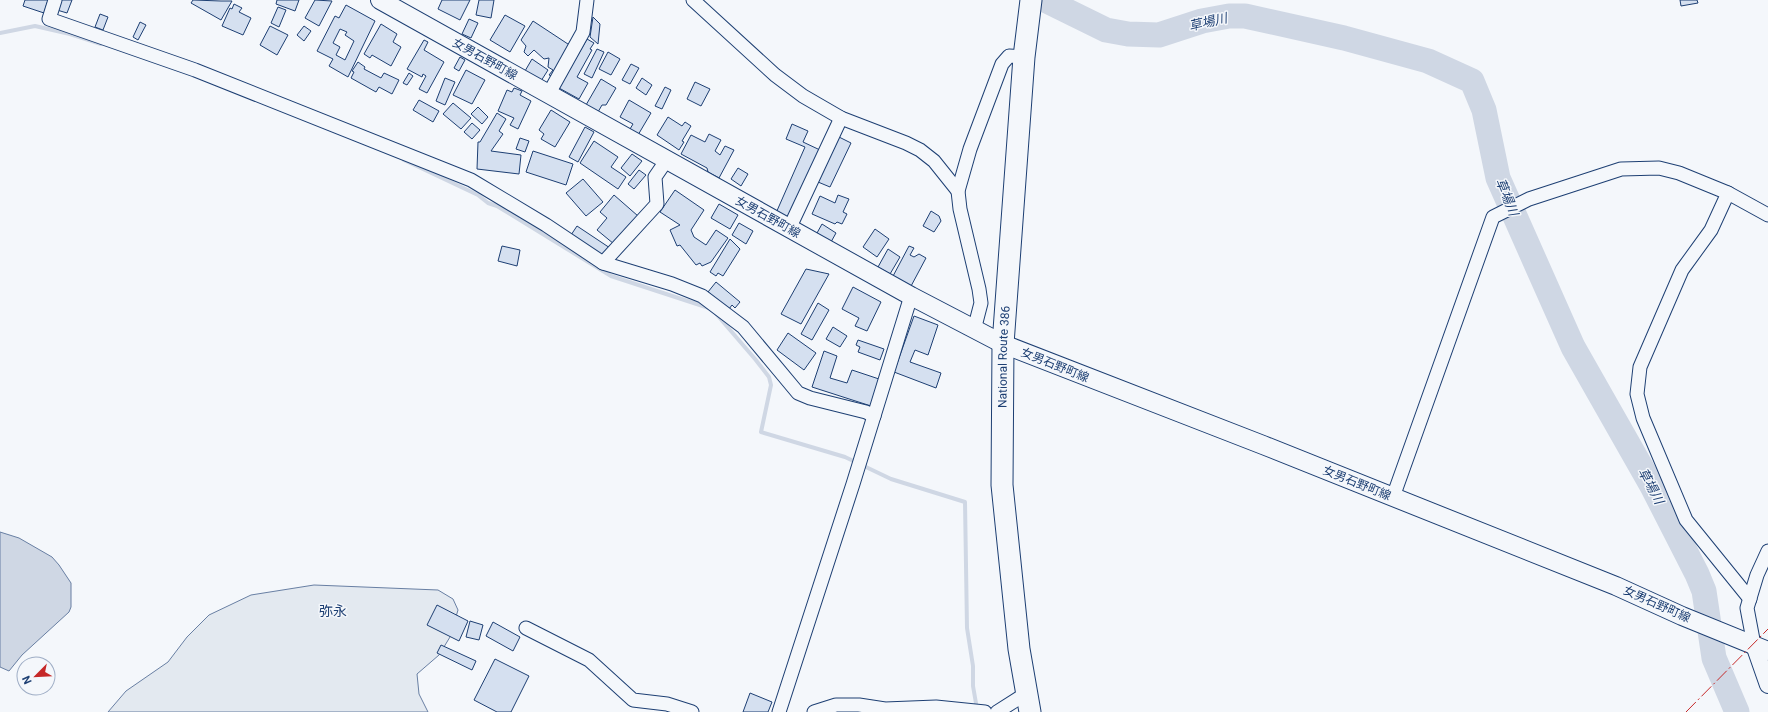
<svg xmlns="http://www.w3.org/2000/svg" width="1768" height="712" font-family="Roboto,'Noto Sans JP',sans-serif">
<rect width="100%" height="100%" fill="#f4f7fb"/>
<polygon fill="#e3e9f0" stroke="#687fa3" points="314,585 438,590 453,599 458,610 450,637 439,655 417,674 419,694 428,712 108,712 126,691 168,662 187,637 209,615 251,595"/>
<polygon fill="#cfd7e4" stroke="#687fa3" points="0,532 19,538 52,557 59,565 71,583 71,607 69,612 22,655 9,671 0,667"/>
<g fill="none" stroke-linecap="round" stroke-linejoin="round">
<g stroke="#cfd7e4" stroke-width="4">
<polyline points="0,33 35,26 70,34 101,44"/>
<polyline points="404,160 478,195 488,203 497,206 611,276 712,309 755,359 769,377 771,385 761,432 845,457 891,479 965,502 967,628 973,666 973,686 977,709"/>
</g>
<polyline stroke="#cfd7e4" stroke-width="25" points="1045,0 1106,30 1128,34 1159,35 1202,21 1229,16 1245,16 1344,38 1428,61 1472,81 1484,110 1498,178 1573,347 1652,486 1697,574 1704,591 1714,658 1737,712"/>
</g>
<g fill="#d5e0f0" stroke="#1d3f73" fill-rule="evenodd">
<polygon points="25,0 48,0 44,13 23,6"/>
<polygon points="61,0 72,0 67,13 57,10"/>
<polygon points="193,0 221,1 232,1 221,20 191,3"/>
<polygon points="277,0 299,0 295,11 276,4"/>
<polygon points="315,0 332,1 319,26 305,18"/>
<polygon points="442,0 470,0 460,20 438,9"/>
<polygon points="479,0 494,0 491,18 476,15"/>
<polygon points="1680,0 1697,0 1698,3 1681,6"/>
<polygon points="234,4 242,8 239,12 251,18 243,35 222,26 230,8 232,9"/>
<path d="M 346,5 L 375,21 L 348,77 L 329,66 L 333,59 L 317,51 L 335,16 L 339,18 ZM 340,29 L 347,32 L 345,35 L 354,41 L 345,60 L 336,55 L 340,47 L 333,43 Z"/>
<polygon points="278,7 286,10 279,27 271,23"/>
<polygon points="100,14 108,17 103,30 95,27"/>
<polygon points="505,15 525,26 510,52 490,40"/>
<polygon points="593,17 600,24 598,44 590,37"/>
<polygon points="469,19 478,23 471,38 462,34"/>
<polygon points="533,21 574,48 555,77 549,75 553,70 548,67 549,58 544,59 534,50 528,56 524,52 526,46 521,40"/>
<polygon points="140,22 146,25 138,40 133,37"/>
<polygon points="381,24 397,34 393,42 401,47 391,66 372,55 370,58 364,54"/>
<polygon points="270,26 288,35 277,55 260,45"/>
<polygon points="304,26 311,31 304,41 297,35"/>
<polygon points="587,39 594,43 590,49 592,50 577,77 588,83 579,99 559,88"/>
<polygon points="424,40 428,42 424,50 444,62 427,93 419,89 426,76 423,74 422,77 407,69"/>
<polygon points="597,49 604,52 592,78 584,74"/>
<polygon points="608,52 620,59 611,75 599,69"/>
<polygon points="460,57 465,60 459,71 454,68"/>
<polygon points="532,59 548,70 541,81 525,71"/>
<polygon points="358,62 365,67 364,69 381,78 384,73 399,80 392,94 379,87 376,92 351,78 354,72 352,71"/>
<polygon points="631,64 639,68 630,84 622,80"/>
<polygon points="466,70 485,80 472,104 453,95"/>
<polygon points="409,73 413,76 407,85 403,83"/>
<polygon points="445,78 455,82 445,105 436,101"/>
<polygon points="642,78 652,85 646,95 636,88"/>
<polygon points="601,79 616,88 606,105 602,105 598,112 586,105"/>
<polygon points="695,82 710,89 701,106 687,99"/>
<polygon points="665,87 671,90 662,109 655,106"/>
<polygon points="514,88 522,91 520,95 531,101 518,129 510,125 514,118 498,111 507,90 512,92"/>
<polygon points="419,100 439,111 433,122 413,110"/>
<polygon points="629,100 651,113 638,135 630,129 633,124 620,117"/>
<polygon points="453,103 471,118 461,129 443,114"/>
<polygon points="478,107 488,117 482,124 471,114"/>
<polygon points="551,110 570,122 555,147 541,139 544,134 539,130"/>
<polygon points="497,113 506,119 499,131 503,134 491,151 521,155 519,174 477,169 478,142 480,142"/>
<polygon points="668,117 682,126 685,122 691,126 682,141 684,142 679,150 657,135"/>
<polygon points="472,123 480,130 472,139 464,132"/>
<polygon points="792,124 808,131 803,142 820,150 790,219 776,213 805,147 786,139"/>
<polygon points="585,127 594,132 578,162 569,157"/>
<polygon points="709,134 721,140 715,151 720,155 725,146 734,150 719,178 708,172 707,168 681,154 691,135 705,142"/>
<polygon points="839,137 851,143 830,187 818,182"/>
<polygon points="520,138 529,141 525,152 516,149"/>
<polygon points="594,141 618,157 611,167 626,177 618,189 580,163"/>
<polygon points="533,151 573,164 566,185 526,172"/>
<polygon points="632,154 642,161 630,176 621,168"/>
<polygon points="738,168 748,174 741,186 731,179"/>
<polygon points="639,170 646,175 634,189 628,184"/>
<polygon points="583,179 603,202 586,216 566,193"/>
<polygon points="675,190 704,210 691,230 694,237 706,245 716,230 728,238 711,262 702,266 700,263 696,265 680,245 677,246 670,230 680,225 660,212"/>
<polygon points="614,195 638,216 614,244 597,230 607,218 600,212"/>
<polygon points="838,195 849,199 843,212 847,214 842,224 837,222 835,224 812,214 820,196 835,203"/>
<polygon points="719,204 738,215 730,229 711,218"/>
<polygon points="931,211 939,216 941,221 934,232 923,226"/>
<polygon points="739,223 753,231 746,244 732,235"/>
<polygon points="822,224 836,233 831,242 817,233"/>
<polygon points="577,226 610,248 604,257 571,235"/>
<polygon points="875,229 889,239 877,257 863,247"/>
<polygon points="730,239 740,249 723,276 718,273 716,276 710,272"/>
<polygon points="502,246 520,250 517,266 498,261"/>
<polygon points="909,246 914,248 910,255 914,257 919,254 926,258 910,288 892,278"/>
<polygon points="888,249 900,257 890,274 878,267"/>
<polygon points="806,269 829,274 801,324 781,314"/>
<polygon points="716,282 740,302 735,308 732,305 729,309 708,292"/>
<polygon points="853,287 881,302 867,331 855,326 859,318 842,309"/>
<polygon points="818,303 829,310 812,340 801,334"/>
<polygon points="914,316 938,325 928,355 915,350 910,362 941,373 936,388 894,372"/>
<polygon points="833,327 847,336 840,347 826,339"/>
<polygon points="788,333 816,353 804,370 777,350"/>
<polygon points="858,340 884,349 880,360 858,352 860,347 856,345"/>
<polygon points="824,351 837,356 830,378 847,383 852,370 879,379 871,406 812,387"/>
<polygon points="437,605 468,621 459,641 427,625"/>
<polygon points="470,621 483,625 479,640 466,637"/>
<polygon points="493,622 520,637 513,651 486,636"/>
<polygon points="441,645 476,661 472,670 437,653"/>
<polygon points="495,659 529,676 511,712 497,712 474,700"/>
<polygon points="750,693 772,702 768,712 743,712"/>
</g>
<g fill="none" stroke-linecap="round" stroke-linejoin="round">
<defs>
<g id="minor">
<polyline points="55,0 49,19 195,70 471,180 546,225 603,263 672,284 702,296 743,327 798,393 810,398 866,412 874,416"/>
<polyline points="693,0 775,75 803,96 841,118 906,143 920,150 934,161 958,191"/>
<polyline points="548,95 583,32 587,0"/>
<polyline points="789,229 841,118"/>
<polyline points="603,263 657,204 655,177 666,161"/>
<polyline points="974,330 981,303 979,289 960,209 958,191 970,149 1002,64 1009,56 1024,57"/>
<polyline points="1393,497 1493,217 1529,199 1621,169 1659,168 1679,173 1728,193"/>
<polyline points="1750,599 1686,520 1643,418 1637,394 1640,367 1682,270 1711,230 1728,193 1768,215"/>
<polyline points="526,628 589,660 633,700 667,704 692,712"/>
<polyline points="1754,645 1747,608 1757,575 1768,551"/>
<polyline points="779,712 853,484 911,296"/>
<polyline points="814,712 836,705 859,705 885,709 936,707 985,712"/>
<polyline points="997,712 1027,693"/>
</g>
<polyline id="tertiary" points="1754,645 1768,685"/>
<polyline id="secondary" points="380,0 911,296 1003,344 1263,445 1616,586 1682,616 1768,651"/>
<g id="trunk">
<path id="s1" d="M 1030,712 L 1019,649 L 1002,485 L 1003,344 L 1024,57 L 1031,0"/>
</g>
</defs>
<use href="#minor" stroke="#1d3f73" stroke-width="15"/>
<use href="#tertiary" stroke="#1d3f73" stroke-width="18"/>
<use href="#secondary" stroke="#1d3f73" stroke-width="20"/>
<use href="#trunk" stroke="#1d3f73" stroke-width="23"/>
<use href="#minor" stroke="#f4f7fb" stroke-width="13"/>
<use href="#tertiary" stroke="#f4f7fb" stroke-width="16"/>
<use href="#secondary" stroke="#f4f7fb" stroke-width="18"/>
<use href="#trunk" stroke="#f4f7fb" stroke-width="21"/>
<polyline stroke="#c62828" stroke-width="1" stroke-dasharray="14 3 2 3" stroke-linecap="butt" points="1686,712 1768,629"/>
</g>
<g text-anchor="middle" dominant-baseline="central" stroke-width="3" stroke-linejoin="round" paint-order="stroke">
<g font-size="12" fill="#1d3f73" stroke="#f4f7fb">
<text transform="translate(485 59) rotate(29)">女男石野町線</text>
<text transform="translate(768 217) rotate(29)">女男石野町線</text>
<text stroke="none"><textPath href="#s1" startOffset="357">National Route 386</textPath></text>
<text transform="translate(1055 365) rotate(22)">女男石野町線</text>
<text transform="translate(1357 483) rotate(22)">女男石野町線</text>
<text transform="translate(1657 604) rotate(24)">女男石野町線</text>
</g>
<g font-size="13" font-style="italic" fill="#1d3f73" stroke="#f4f7fb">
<text transform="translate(1208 22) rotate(-13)">草場川</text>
<text transform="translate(1507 197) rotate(68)">草場川</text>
<text transform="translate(1651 486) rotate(62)">草場川</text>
</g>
<g font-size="14" fill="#1d3f73" stroke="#f4f7fb">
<text x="333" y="611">弥永</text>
</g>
</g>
<g transform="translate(36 676) rotate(246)"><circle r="19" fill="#f4f7fb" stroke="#9eadc5"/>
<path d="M0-3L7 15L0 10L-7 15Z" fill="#c62828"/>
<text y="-6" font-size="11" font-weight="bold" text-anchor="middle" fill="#1d3f73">N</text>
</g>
</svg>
